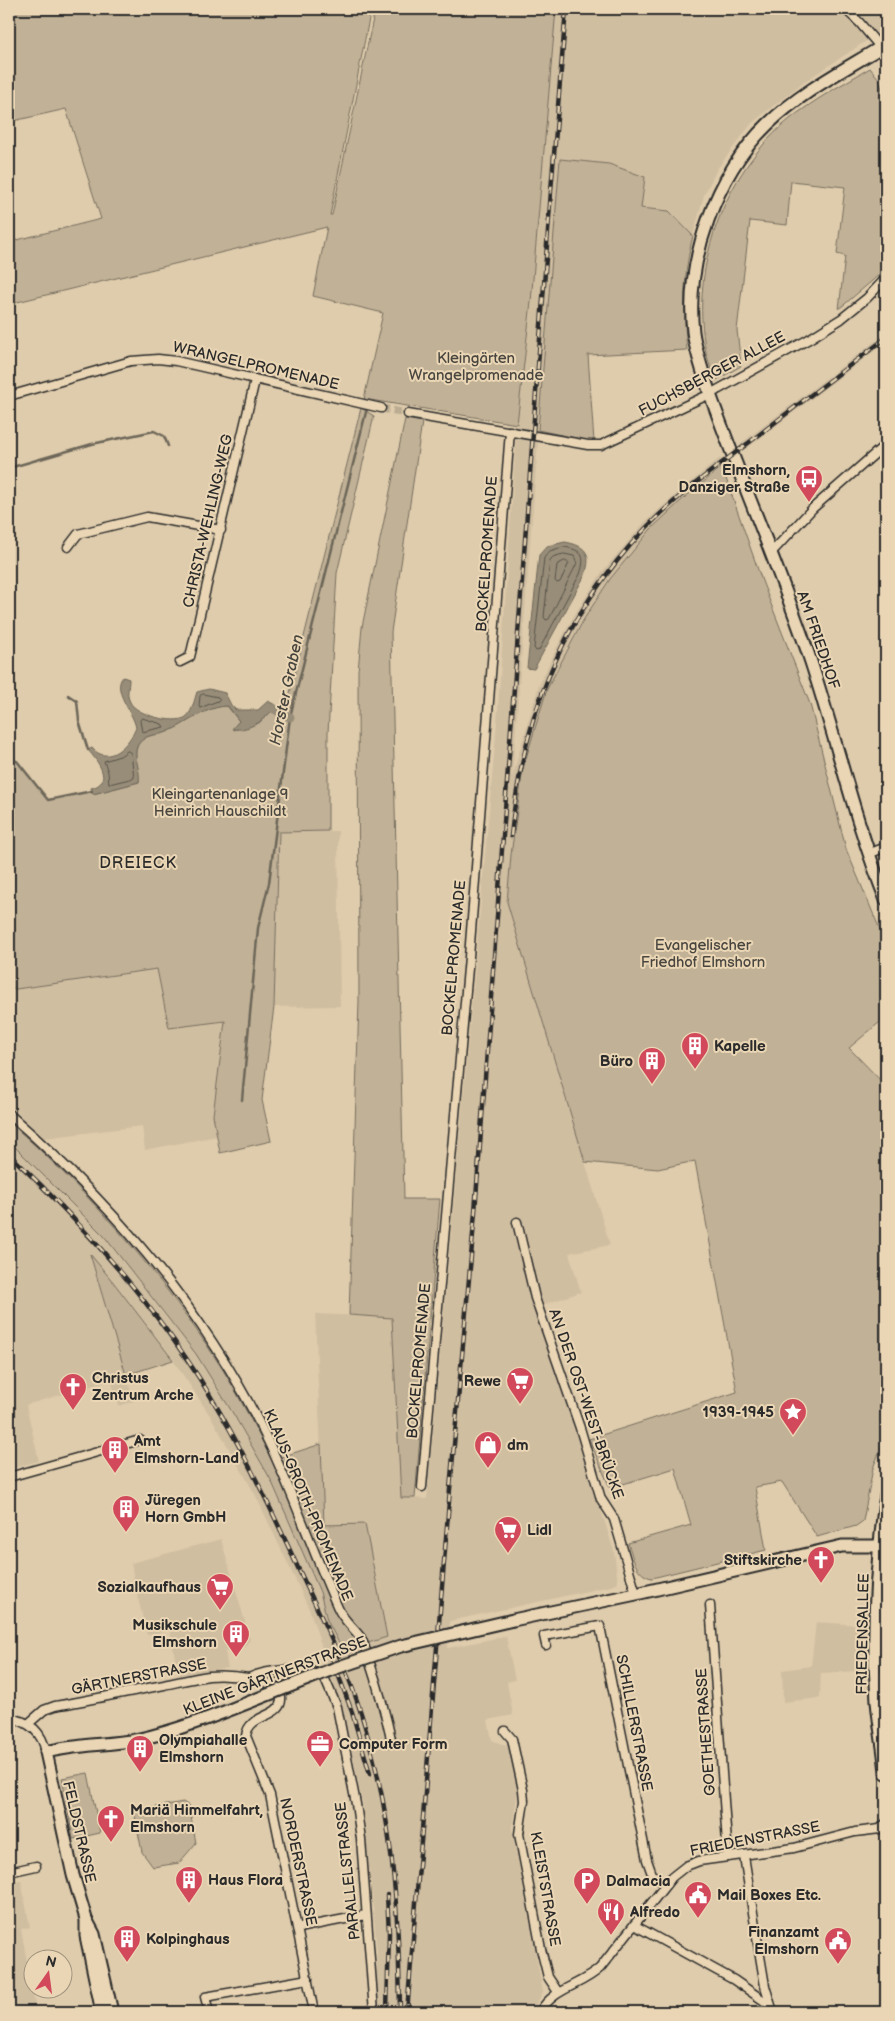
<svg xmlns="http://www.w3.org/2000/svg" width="895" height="2021" font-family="'Balsamiq Sans',sans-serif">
<rect width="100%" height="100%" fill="#dfccac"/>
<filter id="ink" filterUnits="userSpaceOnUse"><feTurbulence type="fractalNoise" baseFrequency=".02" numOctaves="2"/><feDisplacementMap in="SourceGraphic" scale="10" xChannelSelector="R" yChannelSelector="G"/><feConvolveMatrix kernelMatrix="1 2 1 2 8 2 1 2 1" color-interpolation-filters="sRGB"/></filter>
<g filter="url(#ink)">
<g fill="#d0bea1">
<polygon points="556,9 886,9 886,28 804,82 752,123 717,169 704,195 693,236 669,211 641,208 609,164 560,160 512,777 539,685 557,647 575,614 602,572 645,522 680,491 720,458 722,467 684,498 651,529 610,579 584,619 565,653 535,728 523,768 516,810 507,902 610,1245 569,1253 581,1292 534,1308 569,1409 614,1551 618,1582 617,1584 611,1586 450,1621 448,1648 506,1636 515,1680 507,1682 513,1715 488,1720 492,1740 509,1747 518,1791 512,1828 543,1992 532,2012 377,2012 377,1950 363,1805 340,1703 310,1611 256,1496 211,1417 173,1360 114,1283 90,1255 134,1401 119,1406 111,1380 26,1405 39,1461 9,1469 9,1141 104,1236 196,1354 234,1415 271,1480 320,1592 324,1526 315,1314 392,1317 401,1497 427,1499 497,722 517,424 531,302"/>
<polygon points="886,333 886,342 743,451 740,444"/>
<polygon points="338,831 340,1006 274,1007 279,832"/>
<polygon points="158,969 225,1020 213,1115 217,1136 145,1150 142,1126 44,1138 9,1105 9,990"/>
<polygon points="221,1539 250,1639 245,1647 225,1651 228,1668 178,1675 170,1630 147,1635 135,1586 131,1563"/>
<polygon points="816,1622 861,1625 860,1671 821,1673 820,1698 783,1702 782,1670 811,1666"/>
<polygon points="21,1880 30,1927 21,1929 36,2010 48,2010 48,2012 9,2012 9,1883"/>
</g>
<g fill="#c1b196" stroke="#766e60">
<polygon points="9,9 371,9 330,215 332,215 375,9 556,9 531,302 517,424 364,399 383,313 313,296 327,227 9,304 9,242 101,219 66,109 9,122"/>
<path d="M 870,68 L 879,79 L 886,103 L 886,269 L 839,309 L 845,256 L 837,254 L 845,187 L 791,181 L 787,225 L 750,221 L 737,330 L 741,366 L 715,381 C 712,371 708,361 706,352 C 688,265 727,164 799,112 C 821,96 846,82 870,68 Z"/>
<path d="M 560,159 L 609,164 L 645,177 L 641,208 L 669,211 L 693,236 C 683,274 683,311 687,350 L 588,355 L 594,442 L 538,430 Z"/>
<path d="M 361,408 L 374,416 L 337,573 L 328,733 L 328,831 L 279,832 L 274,1007 L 262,1100 L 271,1141 L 220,1153 L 213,1115 L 225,1021 L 169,1028 L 157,969 L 9,990 L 9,760 L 17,761 L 48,800 L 92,791 L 93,794 L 139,782 C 139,771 133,756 137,747 C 138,743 142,740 145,738 C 151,734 160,735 167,732 C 187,724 206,706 227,706 L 239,721 L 233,730 L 259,723 L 277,706 L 286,709 Z"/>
<polygon points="405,419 422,422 391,632 404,1199 440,1199 415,1498 401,1498 392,1318 349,1315 359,1002 358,671 362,627"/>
<path d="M 722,467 L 762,581 L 810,704 L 846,849 L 886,944 L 886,1017 L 849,1048 L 886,1086 L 883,1092 L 886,1096 L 886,1436 L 873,1468 L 863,1521 L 856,1526 L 817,1537 L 782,1482 L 755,1487 L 766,1550 L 652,1578 C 635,1575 633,1557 628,1543 L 691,1525 L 675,1468 L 610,1488 L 589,1439 L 737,1392 L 695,1161 L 658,1169 L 585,1162 L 507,902 L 511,855 L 523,768 L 547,689 L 584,619 L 610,579 L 651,529 L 684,498 Z"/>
<path d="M 9,1122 C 91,1194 165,1278 223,1370 C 241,1399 256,1430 272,1460 L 321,1444 L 324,1525 L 365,1524 L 387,1637 L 343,1651 L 327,1620 L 320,1592 L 271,1480 L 234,1415 L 196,1354 L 104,1236 L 9,1141 Z"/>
<polygon points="90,1254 114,1283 173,1360 126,1375"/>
<polygon points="88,1773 100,1833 73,1839 62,1778"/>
<polygon points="183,1802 189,1806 196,1843 179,1863 153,1867 142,1852 134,1811"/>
</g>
<g fill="#988d78" stroke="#6c6659">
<path d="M 565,542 C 587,546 592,554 585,575 L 534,669 L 527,668 L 539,555 L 547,546 Z"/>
<path d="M 123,677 L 129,679 C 129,688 126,694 130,702 C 136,715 175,725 186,717 C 193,711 194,700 197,692 L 209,689 L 225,693 L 231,705 L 236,710 L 258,710 L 268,701 L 277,706 C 264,719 252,731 232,729 L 239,721 L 228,706 C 206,706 187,724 167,732 C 160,735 151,734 145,738 C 142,740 138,743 137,747 C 133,757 141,770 139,782 L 93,794 L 91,788 C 114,783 98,761 88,750 L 92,748 C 109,767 129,744 136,728 C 134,713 111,690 123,677 Z"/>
</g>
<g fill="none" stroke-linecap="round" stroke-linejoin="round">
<g stroke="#57524a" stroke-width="1">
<path d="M 564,547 C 583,550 586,556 580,574 L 539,650 L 536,651 L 534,648 L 544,558 L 550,551 Z"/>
<polygon points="564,554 574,556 577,563 549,619 546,620 544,617 550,560 553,557"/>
<polygon points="565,561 569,563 560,582 557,583 555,581 557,565"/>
<polygon points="203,694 218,697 220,700 200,708 199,706 200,696"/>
<polygon points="142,718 162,724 164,727 142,732 140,721"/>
<polygon points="128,751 131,753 134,778 109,784 108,772 104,761 120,756"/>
</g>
<g stroke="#6c6659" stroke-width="2.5">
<polyline points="9,468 92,444 154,431 164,436 168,446"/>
<polyline points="68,695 77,701 79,721 88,750"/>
<polyline points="9,760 17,761 48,800 92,791"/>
<polyline points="242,1100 258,928 269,883 290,717 367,408"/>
</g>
<polyline stroke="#988d78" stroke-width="9" points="274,709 290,717"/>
<polyline stroke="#bbac92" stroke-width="8" stroke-dasharray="8 4" stroke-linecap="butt" points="381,408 408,414"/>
<defs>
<g id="street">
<polyline points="845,9 859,22 880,47"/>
<polyline points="9,396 131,361 158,359 176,361 381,408"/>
<polyline points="408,414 588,445 601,445 710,394 809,339 841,319 867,298 886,278"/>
<polyline points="68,547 78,534 147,517 221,530"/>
<polyline points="771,553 813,508 886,444"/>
<polyline points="180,662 190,657 255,380"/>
<polyline points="868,854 886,847"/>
<path d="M 9,1114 C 114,1206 208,1314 268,1441 C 294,1495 313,1553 338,1608 C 343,1620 354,1628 361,1638 C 365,1646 367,1655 370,1663 C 379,1690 386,1716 392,1743"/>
<polyline points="517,1222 535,1298 580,1428 601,1499 614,1519 636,1594"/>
<polyline points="9,1477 140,1440"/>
<polyline points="422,1487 469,957 510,431"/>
<polyline points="710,1605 728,1857"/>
<polyline points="546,1645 544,1636 600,1626 647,1860 652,1874 665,1885"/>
<polyline points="876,1659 886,1657"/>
<path d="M 249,1678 C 267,1669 299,1668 319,1673 L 324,1677 L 337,1707 L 356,1804 L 361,1839 L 374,2012"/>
<polyline points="275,1687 291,1672"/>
<path d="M 9,1718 C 30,1721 42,1732 46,1752"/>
<path d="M 28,1724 L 44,1710 L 55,1706 C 91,1700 127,1692 164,1685 C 178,1682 194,1678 209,1676 C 223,1675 280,1676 281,1697 C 283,1719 249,1712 246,1736 L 270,1795 L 314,2012"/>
<polyline points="505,1731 512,1739 523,1790 524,1801 519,1834 541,1949 548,1977 558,1992"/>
<polyline points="744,1856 758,1944 765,1986 773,2012"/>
<polyline points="9,1872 36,1866"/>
<polyline points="634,1925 734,1980 770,2005"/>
<polyline points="298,1928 366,1915"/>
<polyline points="209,2012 205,1997 308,1979"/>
<path d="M 540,2012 C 553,1988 581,1986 600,1968 L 672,1877 L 686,1866 L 699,1861 L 794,1848 L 855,1832 L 880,1829 L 886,1823"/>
</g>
<g id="secondary">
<path d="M 886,44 C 846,69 802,91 768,124 C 716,174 685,261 693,332 C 696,353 703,373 710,394 C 742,484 781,572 811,662 C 837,742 855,822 886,900"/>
<path d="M 886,1495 C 876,1562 872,1633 877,1701 C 879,1725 884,1749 886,1773"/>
<polyline points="513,1620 636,1594 842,1546 880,1546"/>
<polyline points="86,1921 86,1936 102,2012"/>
<path d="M 112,2012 L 94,1934 L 86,1919 L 73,1875 L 46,1752 C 74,1745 102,1745 130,1741 C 167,1734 202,1721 237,1707"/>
</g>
</defs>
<use href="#street" stroke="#2b2b2b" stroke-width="11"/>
<use href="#secondary" stroke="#2b2b2b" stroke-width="15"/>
<use href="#street" stroke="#ead6b4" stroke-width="8"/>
<use href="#secondary" stroke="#ead6b4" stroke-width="11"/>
<defs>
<g id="rail">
<path d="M 511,836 C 523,715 562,616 646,528 C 678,495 715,468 751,441 C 796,406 841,372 886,338"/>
<path d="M 9,1154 C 90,1231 165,1316 221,1414 C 250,1464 275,1517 299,1570 C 316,1606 333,1641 348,1677 C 360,1705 368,1736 375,1765 C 395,1845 399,1930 400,2012"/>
<polyline points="331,1655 352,1712 370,1774"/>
<polyline points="387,2012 389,1933 387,1895"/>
<polyline points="407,2012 450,1489 475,1212 551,191 566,9"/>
</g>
</defs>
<use href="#rail" stroke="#2b2b2b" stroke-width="4.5"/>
<use href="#rail" stroke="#ead6b4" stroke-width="2.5" stroke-dasharray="8" stroke-linecap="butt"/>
<defs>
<polyline id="secondary-bridge" points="237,1707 333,1669 401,1646 513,1620"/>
</defs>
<use href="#secondary-bridge" stroke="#2b2b2b" stroke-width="15" stroke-linecap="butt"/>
<use href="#secondary-bridge" stroke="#ead6b4" stroke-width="11"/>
</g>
</g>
<defs>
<symbol id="bus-pin" viewBox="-11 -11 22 30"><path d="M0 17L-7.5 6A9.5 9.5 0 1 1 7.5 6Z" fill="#d1495b" stroke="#ead6b4"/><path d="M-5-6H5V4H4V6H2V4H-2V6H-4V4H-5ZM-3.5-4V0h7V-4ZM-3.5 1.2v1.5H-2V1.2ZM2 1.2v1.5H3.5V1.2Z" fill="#fff"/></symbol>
<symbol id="building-pin" viewBox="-11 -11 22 30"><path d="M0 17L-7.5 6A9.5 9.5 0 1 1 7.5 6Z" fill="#d1495b" stroke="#ead6b4"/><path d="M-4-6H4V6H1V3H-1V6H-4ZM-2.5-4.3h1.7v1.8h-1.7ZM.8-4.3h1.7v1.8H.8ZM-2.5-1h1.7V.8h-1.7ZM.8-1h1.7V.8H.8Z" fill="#fff"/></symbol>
<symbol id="supermarket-pin" viewBox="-11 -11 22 30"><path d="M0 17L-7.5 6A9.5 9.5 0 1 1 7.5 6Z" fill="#d1495b" stroke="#ead6b4"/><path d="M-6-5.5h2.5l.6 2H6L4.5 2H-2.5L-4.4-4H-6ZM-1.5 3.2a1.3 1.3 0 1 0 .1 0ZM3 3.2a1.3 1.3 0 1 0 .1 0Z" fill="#fff"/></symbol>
<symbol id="church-pin" viewBox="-11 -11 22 30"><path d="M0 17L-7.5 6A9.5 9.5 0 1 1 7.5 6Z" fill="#d1495b" stroke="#ead6b4"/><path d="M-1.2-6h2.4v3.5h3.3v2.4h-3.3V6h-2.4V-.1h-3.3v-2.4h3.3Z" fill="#fff"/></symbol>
<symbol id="sight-pin" viewBox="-11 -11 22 30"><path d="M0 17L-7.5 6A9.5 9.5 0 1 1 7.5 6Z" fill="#d1495b" stroke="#ead6b4"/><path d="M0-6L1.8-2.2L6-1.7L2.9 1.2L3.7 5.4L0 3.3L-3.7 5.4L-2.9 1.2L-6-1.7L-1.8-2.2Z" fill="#fff"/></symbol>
<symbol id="shop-pin" viewBox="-11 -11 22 30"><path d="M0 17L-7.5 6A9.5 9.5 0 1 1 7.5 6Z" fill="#d1495b" stroke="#ead6b4"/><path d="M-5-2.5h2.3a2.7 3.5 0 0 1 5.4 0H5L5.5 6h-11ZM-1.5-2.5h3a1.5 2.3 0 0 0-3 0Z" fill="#fff"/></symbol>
<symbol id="office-pin" viewBox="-11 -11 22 30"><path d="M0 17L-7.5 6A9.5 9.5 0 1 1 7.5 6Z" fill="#d1495b" stroke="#ead6b4"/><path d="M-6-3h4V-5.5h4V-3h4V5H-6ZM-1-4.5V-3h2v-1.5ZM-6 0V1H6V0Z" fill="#fff"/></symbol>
<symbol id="parking-pin" viewBox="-11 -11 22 30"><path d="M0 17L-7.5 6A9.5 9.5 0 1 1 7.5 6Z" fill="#d1495b" stroke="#ead6b4"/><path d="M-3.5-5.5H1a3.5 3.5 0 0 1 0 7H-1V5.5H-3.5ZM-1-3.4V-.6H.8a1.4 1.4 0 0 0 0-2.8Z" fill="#fff"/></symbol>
<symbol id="civic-pin" viewBox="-11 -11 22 30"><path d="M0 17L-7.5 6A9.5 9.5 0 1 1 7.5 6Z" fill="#d1495b" stroke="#ead6b4"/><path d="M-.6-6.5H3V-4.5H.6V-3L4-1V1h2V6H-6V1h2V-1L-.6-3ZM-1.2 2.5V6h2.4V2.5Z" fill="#fff"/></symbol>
<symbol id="restaurant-pin" viewBox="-11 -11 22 30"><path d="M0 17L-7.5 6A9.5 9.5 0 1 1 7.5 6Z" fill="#d1495b" stroke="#ead6b4"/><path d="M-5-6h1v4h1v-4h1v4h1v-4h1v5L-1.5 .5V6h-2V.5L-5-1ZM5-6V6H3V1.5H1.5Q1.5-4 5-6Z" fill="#fff"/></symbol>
</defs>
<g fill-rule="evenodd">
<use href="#bus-pin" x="793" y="463" width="32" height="43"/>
<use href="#building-pin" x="679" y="1030" width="32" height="43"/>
<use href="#building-pin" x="636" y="1045" width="32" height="43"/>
<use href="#supermarket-pin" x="504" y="1365" width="32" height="43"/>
<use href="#church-pin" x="57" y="1371" width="32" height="43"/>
<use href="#sight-pin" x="777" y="1396" width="32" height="43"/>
<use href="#shop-pin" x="472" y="1429" width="32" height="43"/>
<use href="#building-pin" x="99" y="1434" width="32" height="43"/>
<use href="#building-pin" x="110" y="1493" width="32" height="43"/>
<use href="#supermarket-pin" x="492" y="1514" width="32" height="43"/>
<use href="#church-pin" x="805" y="1544" width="32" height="43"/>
<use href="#supermarket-pin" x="204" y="1571" width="32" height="43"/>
<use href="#building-pin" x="220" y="1618" width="32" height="43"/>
<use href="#office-pin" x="304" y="1728" width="32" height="43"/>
<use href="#building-pin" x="124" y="1733" width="32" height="43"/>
<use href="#church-pin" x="95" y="1803" width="32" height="43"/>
<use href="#building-pin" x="173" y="1864" width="32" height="43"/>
<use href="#parking-pin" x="571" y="1865" width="32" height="43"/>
<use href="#civic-pin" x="682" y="1879" width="32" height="43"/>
<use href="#restaurant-pin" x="595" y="1896" width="32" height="43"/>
<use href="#building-pin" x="111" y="1923" width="32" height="43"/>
<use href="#civic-pin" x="822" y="1925" width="32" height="43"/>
</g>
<g text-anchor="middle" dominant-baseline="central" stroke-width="4" stroke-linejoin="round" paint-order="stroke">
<g font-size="15" fill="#494640" stroke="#ead6b4">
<text x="476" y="358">Kleingärten<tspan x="476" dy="17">Wrangelpromenade</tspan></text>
<text x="220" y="794">Kleingartenanlage 9<tspan x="220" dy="17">Heinrich Hauschildt</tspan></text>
<text x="703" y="945">Evangelischer<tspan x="703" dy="17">Friedhof Elmshorn</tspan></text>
</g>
<g font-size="15" fill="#2b2b2b" stroke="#ead6b4">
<text transform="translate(256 366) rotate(13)">WRANGELPROMENADE</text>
<text transform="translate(712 374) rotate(-28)">FUCHSBERGER ALLEE</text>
<text transform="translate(208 521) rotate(-77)">CHRISTA-WEHLING-WEG</text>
<text transform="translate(487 554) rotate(-86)">BOCKELPROMENADE</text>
<text transform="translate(818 640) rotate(71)">AM FRIEDHOF</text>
<text transform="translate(454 958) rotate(-85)">BOCKELPROMENADE</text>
<text transform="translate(419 1361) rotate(-85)">BOCKELPROMENADE</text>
<text transform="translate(586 1404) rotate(71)">AN DER OST-WEST-BRÜCKE</text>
<text transform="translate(308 1505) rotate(67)">KLAUS-GROTH-PROMENADE</text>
<text transform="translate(863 1634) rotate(-89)">FRIEDENSALLEE</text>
<text transform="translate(275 1676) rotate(-21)">KLEINE GÄRTNERSTRASSE</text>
<text transform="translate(139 1677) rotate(-11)">GÄRTNERSTRASSE</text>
<text transform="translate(634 1723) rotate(79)">SCHILLERSTRASSE</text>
<text transform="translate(706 1732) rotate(-94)">GOETHESTRASSE</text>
<text transform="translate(79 1832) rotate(77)">FELDSTRASSE</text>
<text transform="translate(755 1839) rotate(-11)">FRIEDENSTRASSE</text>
<text transform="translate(298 1862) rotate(78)">NORDERSTRASSE</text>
<text transform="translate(348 1871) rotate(-96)">PARALLELSTRASSE</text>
<text transform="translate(545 1889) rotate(80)">KLEISTSTRASSE</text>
</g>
<g font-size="15" font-weight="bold" fill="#2b2b2b" stroke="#ead6b4" text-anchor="start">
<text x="790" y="470" text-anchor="end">Elmshorn,<tspan x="790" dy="17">Danziger Straße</tspan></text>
<text x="714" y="1046">Kapelle</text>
<text x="633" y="1061" text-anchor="end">Büro</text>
<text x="92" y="1378">Christus<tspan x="92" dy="17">Zentrum Arche</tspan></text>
<text x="501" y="1381" text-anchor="end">Rewe</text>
<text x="774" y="1412" text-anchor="end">1939-1945</text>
<text x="134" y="1441">Amt<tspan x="134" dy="17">Elmshorn-Land</tspan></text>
<text x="507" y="1445">dm</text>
<text x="145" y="1500">Jüregen<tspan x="145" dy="17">Horn GmbH</tspan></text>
<text x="527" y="1530">Lidl</text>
<text x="802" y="1560" text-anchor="end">Stiftskirche</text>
<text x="201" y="1587" text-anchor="end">Sozialkaufhaus</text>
<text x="217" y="1625" text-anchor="end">Musikschule<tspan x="217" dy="17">Elmshorn</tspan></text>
<text x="159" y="1740">Olympiahalle<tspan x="159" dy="17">Elmshorn</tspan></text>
<text x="339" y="1744">Computer Form</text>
<text x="130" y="1810">Mariä Himmelfahrt,<tspan x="130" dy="17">Elmshorn</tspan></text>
<text x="208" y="1880">Haus Flora</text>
<text x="606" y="1881">Dalmacia</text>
<text x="717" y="1895">Mail Boxes Etc.</text>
<text x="630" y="1912">Alfredo</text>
<text x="819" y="1932" text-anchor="end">Finanzamt<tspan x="819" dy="17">Elmshorn</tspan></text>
<text x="146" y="1939">Kolpinghaus</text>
</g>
<g font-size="16" font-style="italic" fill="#46443e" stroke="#ead6b4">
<text transform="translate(287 690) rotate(-78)">Horster Graben</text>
</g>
<g font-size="16" letter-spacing="1" fill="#2b2b2b" stroke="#ead6b4">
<text x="138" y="863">DREIECK</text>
</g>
</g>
<rect width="895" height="2021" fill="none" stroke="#ead6b4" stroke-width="30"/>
<rect x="15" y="15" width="865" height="1991" fill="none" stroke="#2b2b2b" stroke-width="2" filter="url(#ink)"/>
<g transform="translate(48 1974) rotate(14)"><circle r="24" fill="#ead6b4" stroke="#9e927d"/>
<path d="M0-4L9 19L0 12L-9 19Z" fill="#d1495b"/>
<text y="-8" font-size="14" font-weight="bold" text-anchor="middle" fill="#2b2b2b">N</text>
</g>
</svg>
